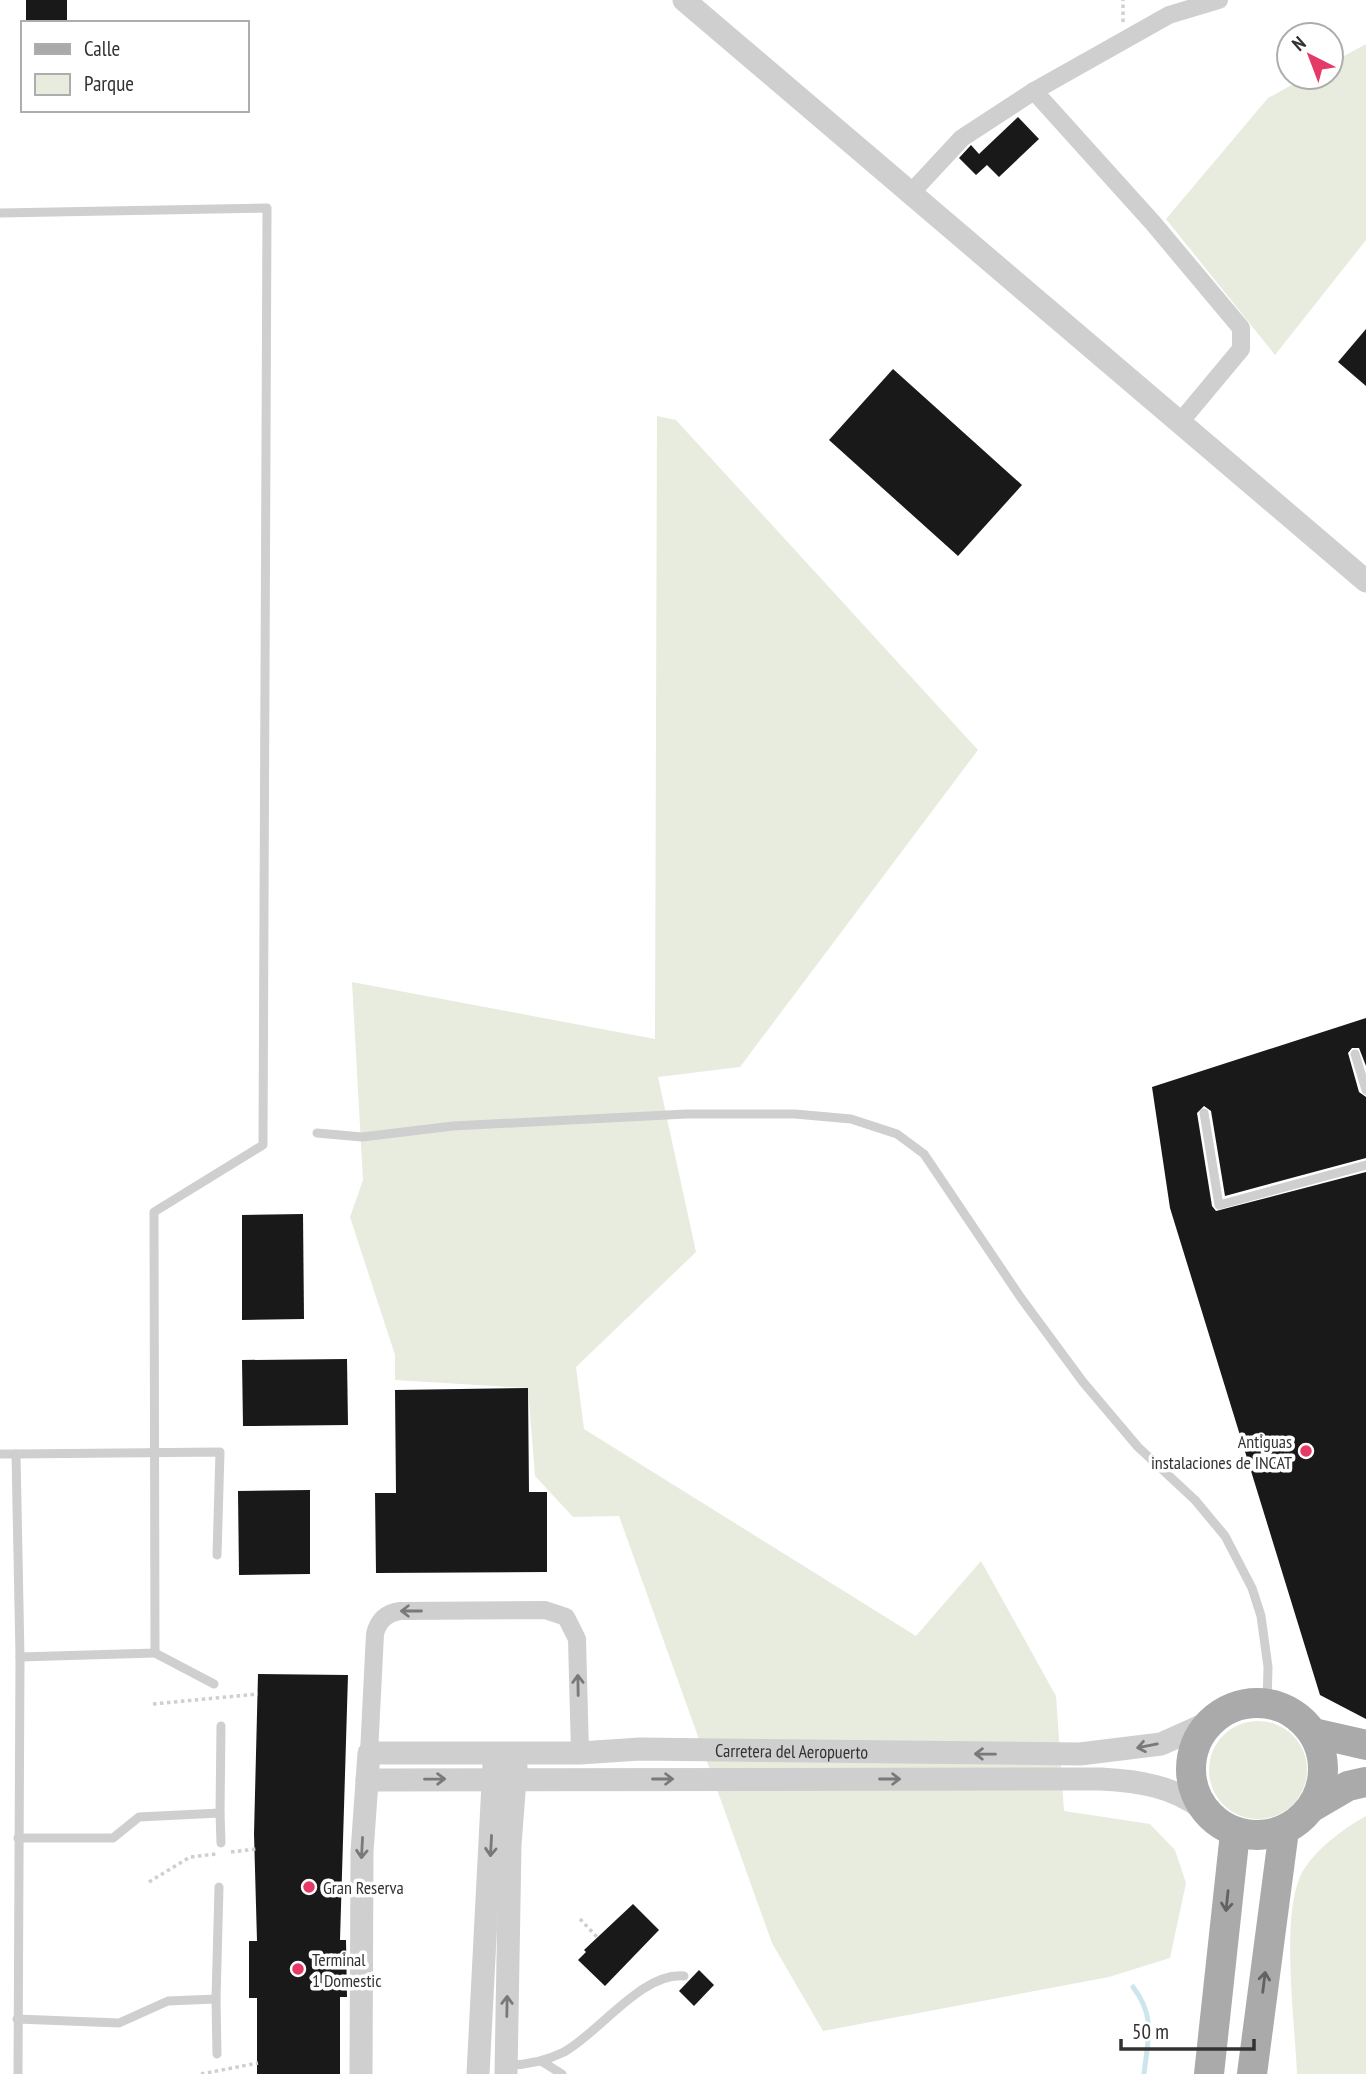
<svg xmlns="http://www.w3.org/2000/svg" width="1366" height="2074" font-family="'PT Sans Narrow',sans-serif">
<rect width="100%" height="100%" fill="#fff"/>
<g fill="#e8ecde">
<polygon points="1366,44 1366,240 1275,355 1166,219 1268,98 1306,77 1331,77 1331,63"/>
<polygon points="657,416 676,420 978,750 740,1067 658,1077 696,1252 576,1367 584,1429 916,1636 981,1561 1056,1696 1064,1811 1150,1824 1175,1850 1186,1883 1170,1958 1109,1977 823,2031 772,1943 619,1516 573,1517 535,1476 528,1388 395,1380 395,1355 350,1217 363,1180 352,982 655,1039"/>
<circle cx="1258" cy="1770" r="49"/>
<path d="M 1366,1816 L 1366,2074 L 1297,2074 C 1295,2024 1281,1920 1300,1877 C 1311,1852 1343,1829 1366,1816 Z"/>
</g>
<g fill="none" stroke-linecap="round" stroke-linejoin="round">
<path stroke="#cbe6ec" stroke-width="5" d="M 1133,1987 C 1156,2017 1148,2038 1144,2074"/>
</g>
<g fill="#191919">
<rect x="26" y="0" width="41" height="23"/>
<polygon points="1018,117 1039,139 999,177 987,165 976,175 959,158 971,145 979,154"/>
<polygon points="1366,329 1366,386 1338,362"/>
<polygon points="893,369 1022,485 958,556 829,440"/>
<polygon points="1366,1018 1366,1066 1359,1048 1352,1048 1348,1053 1359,1092 1366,1097 1366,1158 1225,1196 1211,1111 1204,1106 1197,1113 1212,1206 1216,1211 1366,1172 1366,1719 1320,1695 1170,1208 1152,1087"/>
<polygon points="303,1214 304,1319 242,1320 242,1215"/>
<polygon points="347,1359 348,1425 243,1426 242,1360"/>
<polygon points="528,1388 529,1492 547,1492 547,1572 376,1573 375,1493 396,1493 395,1390"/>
<polygon points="310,1490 310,1574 239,1575 238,1491"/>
<polygon points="258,1674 348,1675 340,1940 346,1940 347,1997 340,1997 340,2074 257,2074 257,1998 249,1998 249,1941 257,1941 254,1834"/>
<polygon points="633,1904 659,1930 605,1986 578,1960 586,1952 584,1950"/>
<polygon points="699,1970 714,1985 694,2006 679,1991"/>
</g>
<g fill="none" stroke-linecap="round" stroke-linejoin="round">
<g stroke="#cfcfcf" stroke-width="3.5" stroke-dasharray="3.5 3.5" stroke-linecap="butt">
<polyline points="1123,22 1123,0"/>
<polyline points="153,1704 258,1694"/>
<polyline points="231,1852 256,1849"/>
<polyline points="149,1882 190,1857 216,1854"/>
<polyline points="580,1919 597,1937"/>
<polyline points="201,2074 258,2063"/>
</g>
<g stroke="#cfcfcf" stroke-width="9">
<polyline points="0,213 267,208 263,1145 154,1212 155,1653 20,1657 18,2074"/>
<polyline points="1355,1054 1366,1090"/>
<polyline points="1204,1113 1219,1205 1366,1165"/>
<polyline points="317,1133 362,1137 453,1126 686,1114 795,1114 851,1119 897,1134 924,1154 1021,1298 1083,1382 1138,1447 1195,1500 1225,1536 1252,1588 1261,1616 1268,1667 1267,1703"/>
<polyline points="0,1454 16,1454"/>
<polyline points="155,1653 214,1684"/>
<polyline points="20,1657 16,1454 220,1452 217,1555"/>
<polyline points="220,1813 221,1843"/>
<polyline points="18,1838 113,1838 139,1817 220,1813 221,1726"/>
<polyline points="216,1999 217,2054"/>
<polyline points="17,2019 119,2023 168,2001 216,1999 219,1887"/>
<polyline points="541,2061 562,2074"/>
<path d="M 507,2065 C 527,2065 546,2061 564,2052 C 600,2032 642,1972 684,1976"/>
</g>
<g stroke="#cfcfcf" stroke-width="18">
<polyline points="1034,91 1153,223 1241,328 1241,349 1181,421"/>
<polyline points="909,195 962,138 1034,91 1169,15 1219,0"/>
<path d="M 369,1753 L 375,1634 C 378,1621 386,1613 400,1611 L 545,1610 L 566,1617 L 577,1639 L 580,1753"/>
</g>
<g stroke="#cfcfcf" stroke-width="23">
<polyline points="684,0 1366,581"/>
<path d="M 367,1780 L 1101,1779 C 1139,1781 1173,1786 1204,1810"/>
<path id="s1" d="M 361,2074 L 362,1852 L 369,1753 L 580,1753 L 640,1749 L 1080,1754 L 1161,1744 L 1210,1722"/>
<polyline points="478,2074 494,1764"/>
<polyline points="506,2074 510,1845 516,1766"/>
</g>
<g stroke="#aaa" stroke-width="30">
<circle cx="1257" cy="1769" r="66"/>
<polyline points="1314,1733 1366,1745"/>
<polyline points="1312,1807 1348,1786 1366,1782"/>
<polyline points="1209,2074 1235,1833"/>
<polyline points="1252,2074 1284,1830"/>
</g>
</g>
<defs><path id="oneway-shaft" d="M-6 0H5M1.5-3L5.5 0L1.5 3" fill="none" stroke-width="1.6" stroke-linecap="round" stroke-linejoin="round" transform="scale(1.75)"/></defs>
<g stroke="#797979">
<use href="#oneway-shaft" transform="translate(411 1611) rotate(180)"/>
<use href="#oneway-shaft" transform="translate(578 1685) rotate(-91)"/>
<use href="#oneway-shaft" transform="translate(1147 1746) rotate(169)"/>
<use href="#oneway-shaft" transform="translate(985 1754) rotate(-179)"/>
<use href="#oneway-shaft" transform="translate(435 1779) rotate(-1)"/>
<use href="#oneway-shaft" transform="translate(663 1779)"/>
<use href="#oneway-shaft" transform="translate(890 1779)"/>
<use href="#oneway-shaft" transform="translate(491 1846) rotate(93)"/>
<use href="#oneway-shaft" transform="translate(362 1848) rotate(93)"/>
<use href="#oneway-shaft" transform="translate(507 2006) rotate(-89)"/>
</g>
<g stroke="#626262">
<use href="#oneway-shaft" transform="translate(1227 1901) rotate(96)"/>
<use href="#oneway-shaft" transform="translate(1264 1982) rotate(-83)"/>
</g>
<g fill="#e53968" stroke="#fff" stroke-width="2.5">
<circle cx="1306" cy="1451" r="7"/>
<circle cx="309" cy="1887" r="7"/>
<circle cx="298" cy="1969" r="7"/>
</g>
<g text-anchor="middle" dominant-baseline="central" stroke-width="7" stroke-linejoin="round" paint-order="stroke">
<g font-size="18" fill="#323232" stroke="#fff" text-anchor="start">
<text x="1292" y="1441" text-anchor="end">Antiguas<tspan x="1292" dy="21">instalaciones de INCAT</tspan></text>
<text x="323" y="1887">Gran Reserva</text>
<text x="312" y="1959">Terminal<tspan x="312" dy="21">1 Domestic</tspan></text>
</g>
<g font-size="18" fill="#323232" stroke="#fff">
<text stroke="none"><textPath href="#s1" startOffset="744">Carretera del Aeropuerto</textPath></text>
</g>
</g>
<rect x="21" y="21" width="228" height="91" fill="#ffffff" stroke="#adadad" stroke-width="2"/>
<rect x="35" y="44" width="35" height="10" fill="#aaaaaa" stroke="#adadad" stroke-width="2"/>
<text x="84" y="56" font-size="21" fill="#323232">Calle</text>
<rect x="35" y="74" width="35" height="21" fill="#e8ecde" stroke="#adadad" stroke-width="2"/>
<text x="84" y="91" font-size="21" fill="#323232">Parque</text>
<g transform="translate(1310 56) rotate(318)"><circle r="33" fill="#ffffff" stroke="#adadad" stroke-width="2"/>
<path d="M0-5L12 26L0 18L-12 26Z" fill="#e53968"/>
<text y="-10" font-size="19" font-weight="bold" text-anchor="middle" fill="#323232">N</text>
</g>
<path d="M1121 2039v10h133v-10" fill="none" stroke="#323232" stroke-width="3.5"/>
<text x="1132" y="2039" font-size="21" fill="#323232" stroke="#ffffff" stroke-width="5" paint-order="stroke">50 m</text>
</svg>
